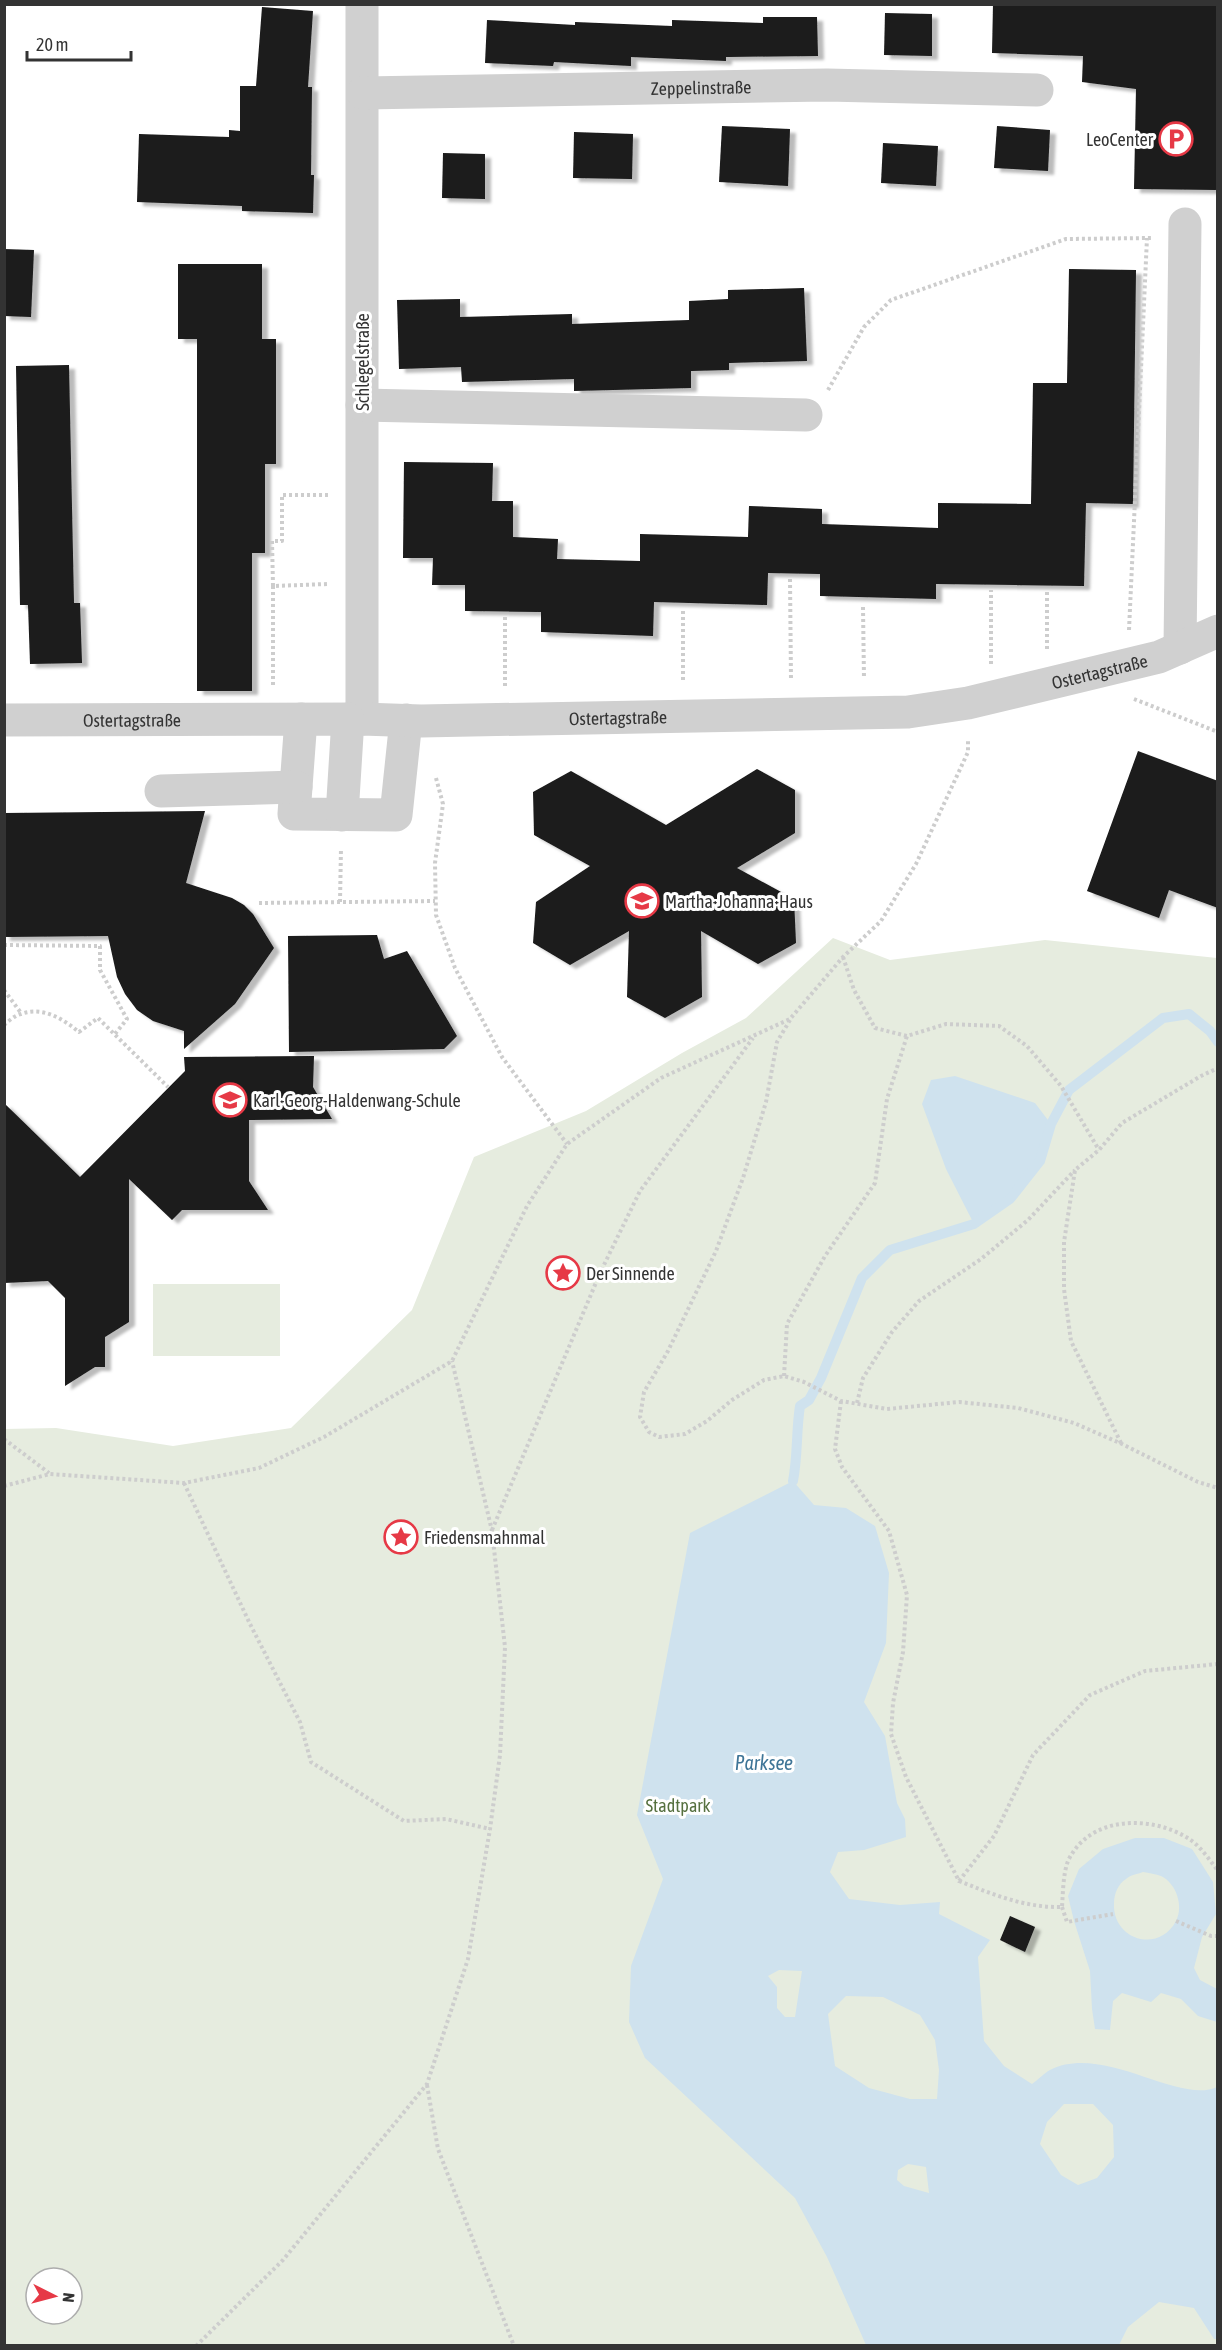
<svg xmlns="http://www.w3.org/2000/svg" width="1222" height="2350" font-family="'Asap Condensed',sans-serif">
<defs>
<filter id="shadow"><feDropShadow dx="6" dy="4" stdDeviation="1.5" flood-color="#0004"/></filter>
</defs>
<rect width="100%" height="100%" fill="#fff"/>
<g fill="#e6ecdf" fill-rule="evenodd">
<path d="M 833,938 L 890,960 L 1045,940 L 1217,958 L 1217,2345 L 5,2345 L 4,1429 L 56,1428 L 173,1446 L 291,1428 L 412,1310 L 474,1157 L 586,1111 L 682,1053 L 746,1018 ZM 36,2278 L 72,2278 L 72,2314 L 36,2314 Z"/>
<rect x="153" y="1284" width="127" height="72"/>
</g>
<g fill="#cfe2ee" fill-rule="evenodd">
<polygon points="955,1076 1035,1103 1051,1124 1040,1161 1010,1199 974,1224 946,1169 922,1104 931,1080"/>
<path d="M 793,1481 L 814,1505 L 846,1508 L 875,1526 L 889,1573 L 886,1643 L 864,1702 L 885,1736 L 897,1803 L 905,1819 L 906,1837 L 864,1850 L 838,1852 L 830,1872 L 849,1899 L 900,1905 L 940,1902 L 939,1914 L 990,1940 L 978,1957 L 984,2041 L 1004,2066 L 1032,2084 C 1038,2080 1044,2073 1050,2070 C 1103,2043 1179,2105 1217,2087 L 1217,2339 L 1214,2339 L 1194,2308 L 1159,2302 L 1128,2327 L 1119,2345 L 866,2345 L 827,2257 L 795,2198 L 645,2058 L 629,2022 L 631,1966 L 663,1879 L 637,1815 L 690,1533 ZM 779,1970 L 802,1971 L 795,2017 L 785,2017 L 777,2008 L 777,1987 L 768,1976 ZM 846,1996 L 883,1997 L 920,2015 L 935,2040 L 939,2070 L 937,2099 L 910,2099 L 869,2088 L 835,2066 L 828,2014 ZM 1064,2104 L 1093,2104 L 1113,2125 L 1114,2157 L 1097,2178 L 1078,2185 L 1061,2175 L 1040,2144 L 1047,2122 ZM 908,2164 L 926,2167 L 929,2193 L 904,2186 L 897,2180 L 898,2170 Z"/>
<path d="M 1135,1838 L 1164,1838 L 1192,1849 L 1213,1882 L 1216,1914 L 1202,1937 L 1194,1968 L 1200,1980 L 1217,1989 L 1217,2022 L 1198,2016 L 1181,1999 L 1161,1993 L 1151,2002 L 1122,1993 L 1113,2001 L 1110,2030 L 1095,2029 L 1092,2009 L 1090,1971 L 1074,1921 L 1068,1896 L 1079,1869 L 1103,1849 ZM 1143,1872 C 1149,1873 1156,1874 1161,1876 C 1176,1883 1184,1906 1176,1921 C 1159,1954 1112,1940 1114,1903 C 1114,1894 1118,1884 1126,1879 C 1130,1875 1138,1874 1143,1872 Z"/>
</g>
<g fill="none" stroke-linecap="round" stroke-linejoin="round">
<path stroke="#cfe2ee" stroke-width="10" d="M 793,1481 C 798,1456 796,1431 800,1406 L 809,1400 L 821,1378 L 862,1278 L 890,1250 L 974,1224 L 1010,1199 L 1040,1161 L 1051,1124 L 1069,1090 L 1163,1018 L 1189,1014 L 1210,1031 L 1218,1042"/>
</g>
<g fill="#1a1a1a" filter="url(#shadow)">
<polygon points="993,4 1218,4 1218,190 1134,189 1136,89 1082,82 1083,56 992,53"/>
<polygon points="262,7 313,11 308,87 312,87 311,175 314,175 313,213 242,211 242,206 137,202 139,134 229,137 229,130 240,131 240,86 256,86"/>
<polygon points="885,13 932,14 932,56 884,55"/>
<polygon points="763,17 817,17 818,56 726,57 726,61 631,57 631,66 554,62 553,66 485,63 487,20 575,25 575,22 672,26 672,20 763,23"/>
<polygon points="722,126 790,129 788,186 719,182"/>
<polygon points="997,126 1050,130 1048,171 994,168"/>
<polygon points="574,132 633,134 632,179 573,178"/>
<polygon points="883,143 938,146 936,186 881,183"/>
<polygon points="443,153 485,154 485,199 442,198"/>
<polygon points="4,249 34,250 31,317 4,316"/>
<polygon points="178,264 262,264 262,339 276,339 276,464 265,464 265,553 252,553 252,691 197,691 197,339 178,339"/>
<polygon points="1069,269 1136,270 1133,504 1086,503 1084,586 936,584 936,599 820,596 820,574 768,573 767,605 654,602 653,636 541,632 541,612 465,611 465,585 432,585 433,558 403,558 404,462 493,463 492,501 513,501 513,537 558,539 557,559 640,561 640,534 748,537 749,506 822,509 822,524 938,528 938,503 1031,504 1033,383 1067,383"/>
<polygon points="804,288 807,361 729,363 729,370 691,371 691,388 574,391 574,379 462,382 461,367 399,369 397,300 460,299 460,317 572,314 572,324 689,320 689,301 728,299 728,290"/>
<polygon points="69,365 74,603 80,603 82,663 30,664 28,605 20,605 16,366"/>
<polygon points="1138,751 1218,781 1218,908 1169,890 1159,918 1087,891"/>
<polygon points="757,769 795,790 795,833 737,868 794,899 796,943 758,964 701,931 702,997 665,1018 627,997 629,931 570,965 533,943 536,902 590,866 534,835 533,792 571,771 666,825"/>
<polygon points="205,811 186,883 232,898 244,905 253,914 274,948 235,1004 184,1049 184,1031 153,1021 137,1010 125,994 117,977 108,936 4,937 4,813"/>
<polygon points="377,935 384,959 407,951 457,1036 444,1049 289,1052 288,936"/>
<polygon points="314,1056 313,1087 332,1119 249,1120 249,1181 268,1210 182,1210 172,1220 129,1179 129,1322 105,1337 105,1367 95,1367 65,1386 65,1298 48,1281 4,1283 4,1103 80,1177 185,1071 184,1057"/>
<polygon points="1010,1916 1035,1927 1025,1952 1000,1940"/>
</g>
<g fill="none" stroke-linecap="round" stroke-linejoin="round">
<g stroke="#cdcdcd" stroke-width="4" stroke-dasharray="3 3" stroke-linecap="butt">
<polyline points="828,390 864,327 891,300 1066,239 1152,238"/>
<polyline points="790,579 791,680"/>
<polyline points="273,586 272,541 282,541 282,495 328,495"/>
<polyline points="863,607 864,679"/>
<polyline points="683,611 683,682"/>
<polyline points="505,617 505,686"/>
<polyline points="1129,630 1147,238"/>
<polyline points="1047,649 1047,592"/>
<polyline points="991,664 991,590"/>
<polyline points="273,685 273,586 328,584"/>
<polyline points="1134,699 1218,732"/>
<polyline points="436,778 443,804 435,863 436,915 455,968 502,1057 567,1144"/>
<polyline points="340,902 341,848"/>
<polyline points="259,903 435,901"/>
<polyline points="4,945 100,946 100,970 127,1019 115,1034"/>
<polyline points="843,957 854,990 875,1028 907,1036 946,1024 999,1026 1027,1046 1061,1086 1099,1150"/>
<polyline points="4,990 21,1013"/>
<polyline points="790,1020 777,1042 766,1102 743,1178 716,1251 668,1351 644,1392 640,1417 649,1432 659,1437 685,1434 707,1421 732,1400 764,1380 784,1376 804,1382 841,1401 887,1409 959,1402 1018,1408 1074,1423 1122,1444 1198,1482 1218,1488"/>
<path d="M 4,1025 C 9,1021 15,1015 21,1014 C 43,1006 63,1019 79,1032 L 98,1018 L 168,1087"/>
<polyline points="784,1376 787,1324 825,1256 875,1183 887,1099 907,1036"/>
<polyline points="841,1401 835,1449 842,1467 889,1531 907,1595 903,1652 893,1703 891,1734 906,1777 959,1881 994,1836 1033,1755 1090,1695 1145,1671 1218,1664"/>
<polyline points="857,1403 863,1378 892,1332 919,1301 981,1259 1028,1220 1075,1170"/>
<polyline points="4,1439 49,1473"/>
<polyline points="1121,1443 1071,1341 1064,1289 1064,1242 1075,1170 1099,1150 1122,1123 1201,1076 1218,1068"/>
<polyline points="184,1483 250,1624 300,1722 311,1762 404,1821 446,1819 490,1829"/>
<polyline points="4,1486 50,1474 184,1483 259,1468 324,1437 452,1361 527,1206 567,1144 661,1078 790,1019 843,957 881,921 916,864 968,752 968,739"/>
<polyline points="492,1530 600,1273 640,1191 753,1038"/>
<path d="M 959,1881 C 992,1894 1025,1908 1062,1907 C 1063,1893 1063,1874 1068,1861 C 1089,1816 1149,1815 1186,1837 C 1199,1844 1209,1859 1218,1871"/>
<polyline points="1062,1907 1067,1922 1113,1914"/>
<polyline points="1176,1921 1211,1936 1218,1936"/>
<polyline points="427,2085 438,2149 514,2346"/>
<polyline points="196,2346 283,2260 427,2084 468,1959 490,1829 500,1755 505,1647 492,1531 452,1361"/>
</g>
<g stroke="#d0d0d0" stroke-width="33">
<polyline points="362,4 362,719"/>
<path id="s1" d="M 363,93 L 827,85 L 1037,90"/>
<polyline points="362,405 806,415"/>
<polyline points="1180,648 1185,224"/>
<polyline points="301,719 294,814 396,815 406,720"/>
<path id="s2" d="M 4,720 L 362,719 L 421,721 L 908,712 L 968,703 L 1159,657 L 1218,631"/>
<polyline points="161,791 296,787"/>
<polyline points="342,815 348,719"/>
</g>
</g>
<defs>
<symbol id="parking-ring" viewBox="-11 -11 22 22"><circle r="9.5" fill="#fff" stroke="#e63946" stroke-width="1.5"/><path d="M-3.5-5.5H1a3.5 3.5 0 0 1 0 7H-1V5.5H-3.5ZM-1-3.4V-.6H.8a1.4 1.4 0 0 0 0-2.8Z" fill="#e63946"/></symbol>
<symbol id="school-ring" viewBox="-11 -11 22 22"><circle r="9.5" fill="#fff" stroke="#e63946" stroke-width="1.5"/><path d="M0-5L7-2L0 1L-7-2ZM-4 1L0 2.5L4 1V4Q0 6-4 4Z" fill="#e63946"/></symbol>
<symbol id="sight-ring" viewBox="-11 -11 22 22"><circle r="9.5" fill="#fff" stroke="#e63946" stroke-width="1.5"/><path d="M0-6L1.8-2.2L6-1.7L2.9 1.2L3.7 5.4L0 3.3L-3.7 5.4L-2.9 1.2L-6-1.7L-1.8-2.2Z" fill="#e63946"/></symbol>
</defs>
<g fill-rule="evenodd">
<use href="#parking-ring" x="1157" y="120" width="38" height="38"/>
<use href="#school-ring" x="623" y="882" width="38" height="38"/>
<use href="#school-ring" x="211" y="1081" width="38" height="38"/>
<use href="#sight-ring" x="544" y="1254" width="38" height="38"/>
<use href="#sight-ring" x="382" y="1518" width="38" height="38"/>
</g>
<g text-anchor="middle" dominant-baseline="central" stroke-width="6" stroke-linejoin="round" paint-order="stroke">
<g font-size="18" fill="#333" stroke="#fff">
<text stroke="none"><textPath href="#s1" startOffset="338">Zeppelinstraße</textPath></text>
<text transform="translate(362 362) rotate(-90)">Schlegelstraße</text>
<text stroke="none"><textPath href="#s2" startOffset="1100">Ostertagstraße</textPath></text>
<text stroke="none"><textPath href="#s2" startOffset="614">Ostertagstraße</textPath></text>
<text stroke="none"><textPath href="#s2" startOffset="128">Ostertagstraße</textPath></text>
</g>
<g font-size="18" fill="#333" stroke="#fff" text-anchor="start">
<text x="1153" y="139" text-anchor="end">LeoCenter</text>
<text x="665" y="901">Martha-Johanna-Haus</text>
<text x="253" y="1100">Karl-Georg-Haldenwang-Schule</text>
<text x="586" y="1273">Der Sinnende</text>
<text x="424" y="1537">Friedensmahnmal</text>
</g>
<g font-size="18" fill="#56703f" stroke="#fff">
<text x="678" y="1805">Stadtpark</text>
</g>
<g font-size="20" font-style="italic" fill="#3f7597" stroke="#fff">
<text x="764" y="1762">Parksee</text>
</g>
</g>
<rect width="1222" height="2350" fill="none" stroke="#333333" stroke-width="12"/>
<g transform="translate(54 2296) rotate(96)"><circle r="28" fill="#ffffff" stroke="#adadad" stroke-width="1.5"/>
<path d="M0-4.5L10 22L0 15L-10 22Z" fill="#e63946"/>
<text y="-9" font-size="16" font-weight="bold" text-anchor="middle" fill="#333333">N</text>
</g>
<path d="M27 51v9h104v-9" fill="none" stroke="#333333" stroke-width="3"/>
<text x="36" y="51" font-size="18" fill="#333333" stroke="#ffffff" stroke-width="4.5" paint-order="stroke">20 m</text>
</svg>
